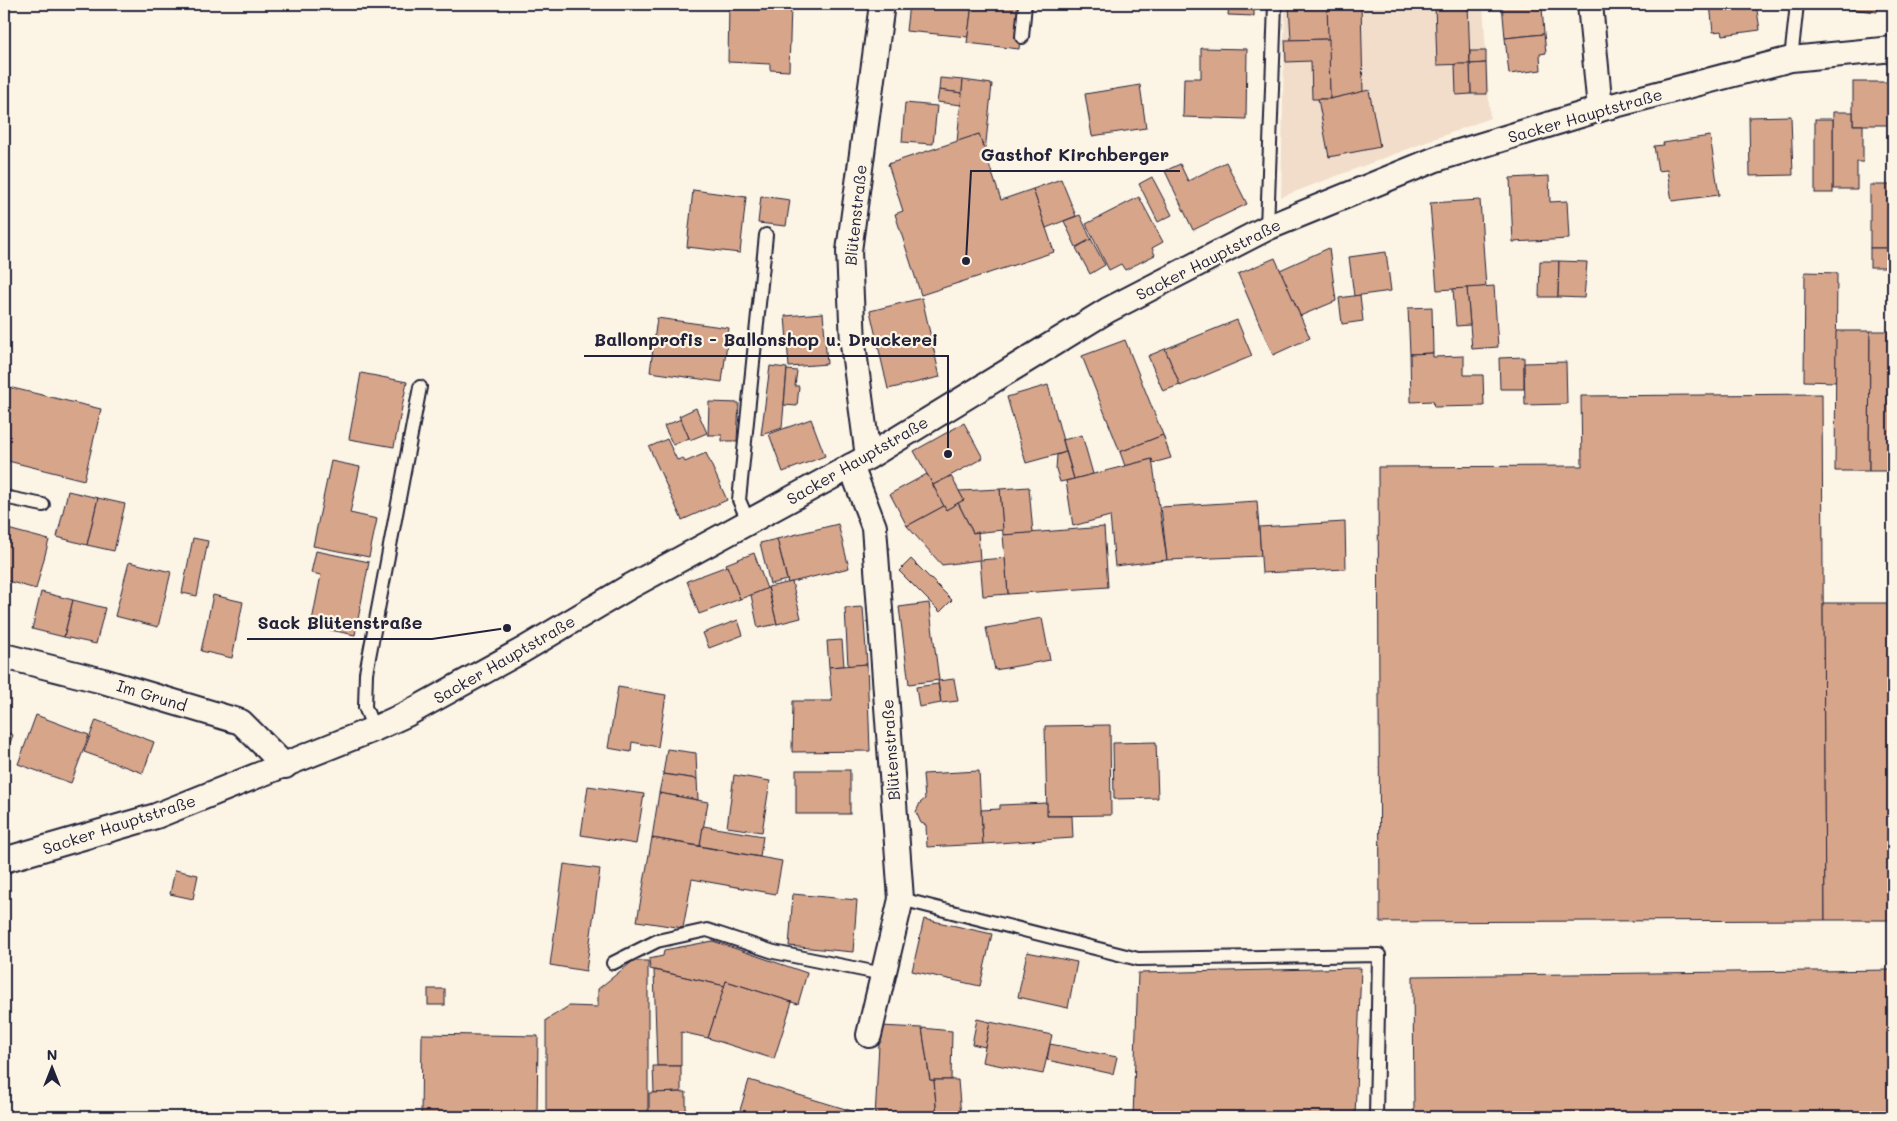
<svg xmlns="http://www.w3.org/2000/svg" width="1897" height="1121" font-family="Mali,sans-serif">
<rect width="100%" height="100%" fill="#fcf5e5"/>
<filter id="ink" filterUnits="userSpaceOnUse"><feTurbulence type="fractalNoise" baseFrequency=".02" numOctaves="2"/><feDisplacementMap in="SourceGraphic" scale="10" xChannelSelector="R" yChannelSelector="G"/><feConvolveMatrix kernelMatrix="1 2 1 2 8 2 1 2 1" color-interpolation-filters="sRGB"/></filter>
<g filter="url(#ink)">
<polygon fill="#f1ddca" points="1285,4 1483,4 1490,118 1281,197"/>
<g fill="#d7a58a" stroke="#22223b">
<polygon points="729,4 791,6 789,71 770,70 770,64 728,62"/>
<polygon points="909,4 972,4 968,37 906,31"/>
<polygon points="972,4 1023,4 1019,49 967,43"/>
<polygon points="1229,4 1254,4 1254,16 1228,15"/>
<polygon points="1289,4 1327,4 1329,39 1291,40"/>
<polygon points="1327,4 1361,4 1363,92 1330,99"/>
<polygon points="1435,4 1468,4 1470,64 1437,65"/>
<polygon points="1502,4 1535,4 1535,7 1542,7 1544,34 1505,38"/>
<polygon points="1679,4 1692,4 1691,9 1678,8"/>
<polygon points="1710,4 1756,4 1760,30 1723,35 1722,31 1713,32"/>
<polygon points="1824,4 1878,4 1877,12 1823,6"/>
<polygon points="1544,34 1546,53 1540,54 1541,70 1509,74 1505,38"/>
<polygon points="1329,39 1330,99 1312,99 1311,61 1286,62 1285,40"/>
<polygon points="1201,48 1247,49 1246,119 1183,117 1184,78 1201,78"/>
<polygon points="1470,51 1486,51 1486,63 1470,64"/>
<polygon points="1486,63 1487,94 1471,94 1470,64"/>
<polygon points="1455,64 1470,64 1471,94 1456,95"/>
<polygon points="940,78 963,80 962,93 939,90"/>
<polygon points="963,80 992,84 985,152 979,134 957,142"/>
<rect x="1853" y="82" width="40" height="43"/>
<polygon points="1140,85 1146,128 1092,136 1085,94"/>
<polygon points="939,90 962,93 961,105 937,102"/>
<polygon points="1369,90 1380,147 1329,157 1318,99 1330,99"/>
<polygon points="905,103 937,106 933,144 902,142"/>
<polygon points="1833,112 1853,112 1853,125 1863,125 1863,162 1857,162 1857,189 1833,189"/>
<polygon points="1791,116 1793,175 1750,176 1749,117"/>
<rect x="1815" y="119" width="18" height="74"/>
<polygon points="979,134 1001,200 1033,189 1054,252 921,295 895,214 903,211 888,164"/>
<polygon points="1710,136 1719,195 1672,201 1667,170 1658,171 1654,146 1664,145 1663,143"/>
<polygon points="1226,162 1247,204 1193,230 1165,171 1180,164 1188,181"/>
<polygon points="1549,176 1550,202 1567,201 1569,239 1513,242 1510,178"/>
<polygon points="1152,177 1172,215 1158,222 1139,184"/>
<polygon points="1061,179 1076,216 1046,228 1033,189"/>
<rect x="1870" y="185" width="23" height="63"/>
<polygon points="693,190 746,197 740,253 687,247"/>
<polygon points="761,196 790,200 786,226 758,223"/>
<polygon points="1139,197 1163,242 1152,248 1155,255 1125,270 1121,264 1109,270 1086,224"/>
<polygon points="1480,200 1486,287 1437,290 1430,203"/>
<polygon points="1080,215 1091,239 1076,247 1064,221"/>
<polygon points="1091,239 1105,265 1090,274 1076,248"/>
<polygon points="1329,248 1336,301 1300,316 1280,270"/>
<rect x="1870" y="248" width="19" height="19"/>
<polygon points="1386,252 1391,291 1354,296 1349,257"/>
<polygon points="1275,258 1310,338 1273,355 1238,274"/>
<polygon points="1540,261 1559,261 1558,297 1539,297"/>
<polygon points="1559,261 1587,262 1584,298 1558,297"/>
<polygon points="1805,272 1837,273 1836,382 1804,381"/>
<polygon points="1494,286 1498,347 1472,349 1467,288"/>
<polygon points="1467,288 1470,325 1456,326 1453,289"/>
<polygon points="1360,295 1363,321 1342,324 1339,298"/>
<polygon points="922,298 940,377 888,389 870,311"/>
<polygon points="1432,307 1433,353 1410,354 1408,308"/>
<polygon points="823,313 827,364 789,367 785,316"/>
<polygon points="657,318 729,328 722,382 650,372"/>
<polygon points="1237,320 1252,356 1180,386 1165,349"/>
<polygon points="1836,331 1870,331 1869,471 1835,471"/>
<polygon points="1870,331 1893,331 1893,471 1869,471"/>
<polygon points="1125,340 1163,435 1120,452 1082,356"/>
<polygon points="1165,349 1180,385 1163,391 1148,356"/>
<polygon points="1433,353 1433,357 1464,356 1464,375 1483,375 1484,406 1434,407 1433,401 1411,402 1410,354"/>
<polygon points="1524,357 1524,389 1500,389 1499,358"/>
<polygon points="1566,362 1567,404 1525,405 1524,363"/>
<polygon points="770,366 787,368 782,428 761,435"/>
<polygon points="787,370 797,371 795,386 799,386 797,406 784,405"/>
<polygon points="361,373 407,382 394,447 349,439"/>
<polygon points="1048,385 1066,452 1026,463 1007,397"/>
<polygon points="4,386 101,409 84,480 4,460"/>
<polygon points="1822,394 1825,920 1380,922 1378,467 1582,466 1581,396"/>
<polygon points="709,402 739,403 737,441 722,441 722,435 708,435"/>
<polygon points="696,408 707,433 690,440 679,416"/>
<polygon points="681,419 689,438 673,445 664,426"/>
<polygon points="811,419 825,456 783,472 769,434"/>
<polygon points="964,423 983,458 933,485 914,451"/>
<polygon points="1082,435 1093,474 1074,479 1063,440"/>
<polygon points="1163,435 1171,458 1153,463 1152,459 1125,466 1120,452"/>
<polygon points="667,439 677,460 683,458 685,462 706,453 727,500 682,520 649,447"/>
<polygon points="1066,452 1074,479 1060,482 1056,469 1057,455"/>
<polygon points="1152,459 1167,560 1115,566 1110,516 1073,526 1066,481"/>
<polygon points="331,461 360,467 350,513 377,519 369,557 313,546"/>
<polygon points="927,474 944,506 907,526 890,494"/>
<polygon points="951,476 964,500 946,510 933,485"/>
<polygon points="1029,487 1033,533 1003,535 1000,489"/>
<polygon points="1000,489 1003,530 973,533 958,503 964,500 959,491"/>
<polygon points="68,491 98,498 87,545 57,537"/>
<polygon points="98,498 125,504 114,551 87,545"/>
<polygon points="1257,501 1261,556 1167,560 1161,507"/>
<polygon points="958,503 973,533 978,532 980,560 942,565 907,526 944,506 946,510"/>
<polygon points="1345,522 1346,569 1262,573 1259,527"/>
<polygon points="838,524 849,568 788,583 777,539"/>
<polygon points="1104,527 1108,587 1008,594 1003,535"/>
<polygon points="4,528 49,540 36,589 4,580"/>
<polygon points="193,538 208,541 197,596 182,593"/>
<polygon points="777,539 787,580 770,584 760,543"/>
<polygon points="316,551 369,562 355,635 311,626 321,575 311,573"/>
<polygon points="754,553 767,589 740,599 726,564"/>
<polygon points="1005,558 1008,594 983,596 980,560"/>
<polygon points="911,559 952,600 940,612 899,571"/>
<polygon points="129,562 171,572 158,627 115,616"/>
<polygon points="727,566 740,599 699,614 687,581"/>
<polygon points="792,582 801,618 777,624 768,587"/>
<polygon points="768,588 777,624 758,628 751,595"/>
<polygon points="41,592 73,600 64,637 32,629"/>
<polygon points="213,595 243,602 232,658 201,651"/>
<polygon points="73,600 105,608 96,644 64,637"/>
<polygon points="929,603 939,680 909,684 899,607"/>
<polygon points="1823,603 1893,603 1893,920 1825,920"/>
<polygon points="863,607 867,664 848,666 845,608"/>
<polygon points="1042,618 1050,660 995,670 986,628"/>
<polygon points="738,620 743,635 709,648 703,633"/>
<polygon points="842,640 844,666 829,667 827,641"/>
<polygon points="867,664 870,751 792,752 793,701 832,701 829,667"/>
<polygon points="954,679 958,701 941,703 938,681"/>
<polygon points="938,684 941,703 919,707 916,687"/>
<polygon points="618,687 666,695 658,747 632,742 631,752 608,748"/>
<polygon points="36,715 89,735 71,783 18,764"/>
<polygon points="96,720 154,742 143,773 84,752"/>
<polygon points="1110,725 1111,815 1047,816 1045,726"/>
<polygon points="4,731 13,735 4,758"/>
<polygon points="1156,742 1158,798 1114,799 1113,743"/>
<polygon points="667,749 696,753 697,779 663,774"/>
<rect x="796" y="770" width="54" height="44"/>
<polygon points="979,771 983,844 927,847 926,825 921,823 916,812 920,803 925,799 923,774"/>
<polygon points="663,774 697,779 698,800 659,793"/>
<polygon points="734,775 770,781 762,832 727,827"/>
<polygon points="588,786 644,794 636,844 581,835"/>
<polygon points="659,793 708,802 700,846 652,838"/>
<polygon points="1047,803 1047,816 1072,816 1073,838 983,844 981,810 1000,809 1000,805"/>
<polygon points="703,826 763,836 760,857 700,846"/>
<polygon points="652,838 782,861 776,894 692,879 683,928 637,921"/>
<polygon points="564,864 600,869 586,971 550,965"/>
<polygon points="175,870 198,875 193,899 170,894"/>
<polygon points="793,894 857,900 853,952 789,946"/>
<polygon points="924,919 992,934 980,986 912,971"/>
<polygon points="713,941 807,973 798,1004 726,981 725,986 650,969 649,959 663,956 664,950"/>
<polygon points="1027,952 1077,962 1068,1008 1018,997"/>
<polygon points="633,961 648,961 648,1112 546,1112 546,1020 569,1006 598,1007 598,989"/>
<polygon points="1361,968 1355,1117 1133,1117 1138,973"/>
<polygon points="654,970 725,986 708,1038 681,1032 681,1066 657,1066"/>
<polygon points="1893,970 1893,1117 1414,1117 1413,976"/>
<polygon points="726,981 792,1002 774,1059 708,1038"/>
<rect x="428" y="989" width="17" height="16"/>
<polygon points="977,1019 990,1022 985,1047 972,1044"/>
<polygon points="990,1022 1052,1035 1043,1074 982,1062"/>
<polygon points="880,1026 922,1028 930,1080 934,1080 937,1117 875,1117"/>
<polygon points="922,1028 952,1031 951,1080 930,1080"/>
<polygon points="422,1034 538,1036 537,1117 421,1117"/>
<polygon points="1050,1044 1117,1057 1113,1074 1047,1060"/>
<polygon points="653,1066 681,1066 681,1092 654,1093"/>
<polygon points="749,1080 872,1117 738,1117"/>
<polygon points="934,1080 958,1080 961,1117 937,1117"/>
<polygon points="686,1092 686,1117 649,1117 649,1093"/>
</g>
<g fill="none" stroke-linecap="round" stroke-linejoin="round">
<defs>
<g id="lane">
<polyline points="1022,37 1025,4"/>
<polyline points="1791,59 1797,4"/>
<polyline points="1267,228 1275,4"/>
<polyline points="4,497 43,505"/>
<polyline points="748,521 739,500 766,235"/>
<polyline points="374,729 365,707 366,673 420,387"/>
<polyline points="901,899 1138,959 1379,955 1376,1117"/>
<polyline points="613,963 657,941 707,930 774,952 883,974"/>
</g>
<g id="street">
<polyline points="1590,4 1600,109"/>
<polyline points="868,457 853,344 849,251 882,4"/>
<polyline points="851,466 874,527 901,899 869,1035"/>
<polyline points="4,656 103,681 241,722 285,766"/>
<polyline points="4,860 156,816 374,729 407,714 523,650 629,587 868,457 1108,310 1267,228 1436,159 1600,109 1791,59 1893,49"/>
</g>
</defs>
<use href="#lane" stroke="#22223b" stroke-width="16"/>
<use href="#street" stroke="#22223b" stroke-width="28"/>
<use href="#lane" stroke="#fcf5e5" stroke-width="12"/>
<use href="#street" stroke="#fcf5e5" stroke-width="24"/>
</g>
</g>
<g text-anchor="middle" dominant-baseline="central" stroke-width="4.5" stroke-linejoin="round" paint-order="stroke">
<g font-size="16" fill="#22223b" stroke="#fcf5e5">
<text transform="translate(1585 115) rotate(-16)">Sacker Hauptstraße</text>
<text transform="translate(855 215) rotate(-84)">Blütenstraße</text>
<text transform="translate(1208 259) rotate(-27)">Sacker Hauptstraße</text>
<text transform="translate(857 460) rotate(-30)">Sacker Hauptstraße</text>
<text transform="translate(504 659) rotate(-30)">Sacker Hauptstraße</text>
<text transform="translate(152 695) rotate(17)">Im Grund</text>
<text transform="translate(890 750) rotate(-94)">Blütenstraße</text>
<text transform="translate(119 824) rotate(-18)">Sacker Hauptstraße</text>
</g>
</g>
<path fill="none" stroke="#22223b" stroke-width="2" d="M966 261L971 171H1180M948 454L948 356H584M507 628L432 639H247"/>
<g fill="#22223b" stroke="#fcf5e5" stroke-width="2">
<circle cx="966" cy="261" r="5"/>
<circle cx="948" cy="454" r="5"/>
<circle cx="507" cy="628" r="5"/>
</g>
<g font-size="18" text-anchor="middle" font-weight="bold" fill="#22223b" stroke="#fcf5e5" stroke-width="4.5" stroke-linejoin="round" paint-order="stroke">
<text x="1075" y="161">Gasthof Kirchberger</text>
<text x="766" y="346">Ballonprofis - Ballonshop u. Druckerei</text>
<text x="340" y="629">Sack Blütenstraße</text>
</g>
<rect width="1897" height="1121" fill="none" stroke="#fcf5e5" stroke-width="20"/>
<rect x="10" y="10" width="1877" height="1101" fill="none" stroke="#22223b" stroke-width="2" filter="url(#ink)"/>
<g transform="translate(52 1068)" stroke="#fcf5e5" stroke-width="4" paint-order="stroke">
<path d="M0-4L9 19L0 12L-9 19Z" fill="#22223b"/>
<text y="-8" font-size="14" font-weight="bold" text-anchor="middle" fill="#22223b">N</text>
</g>
</svg>
